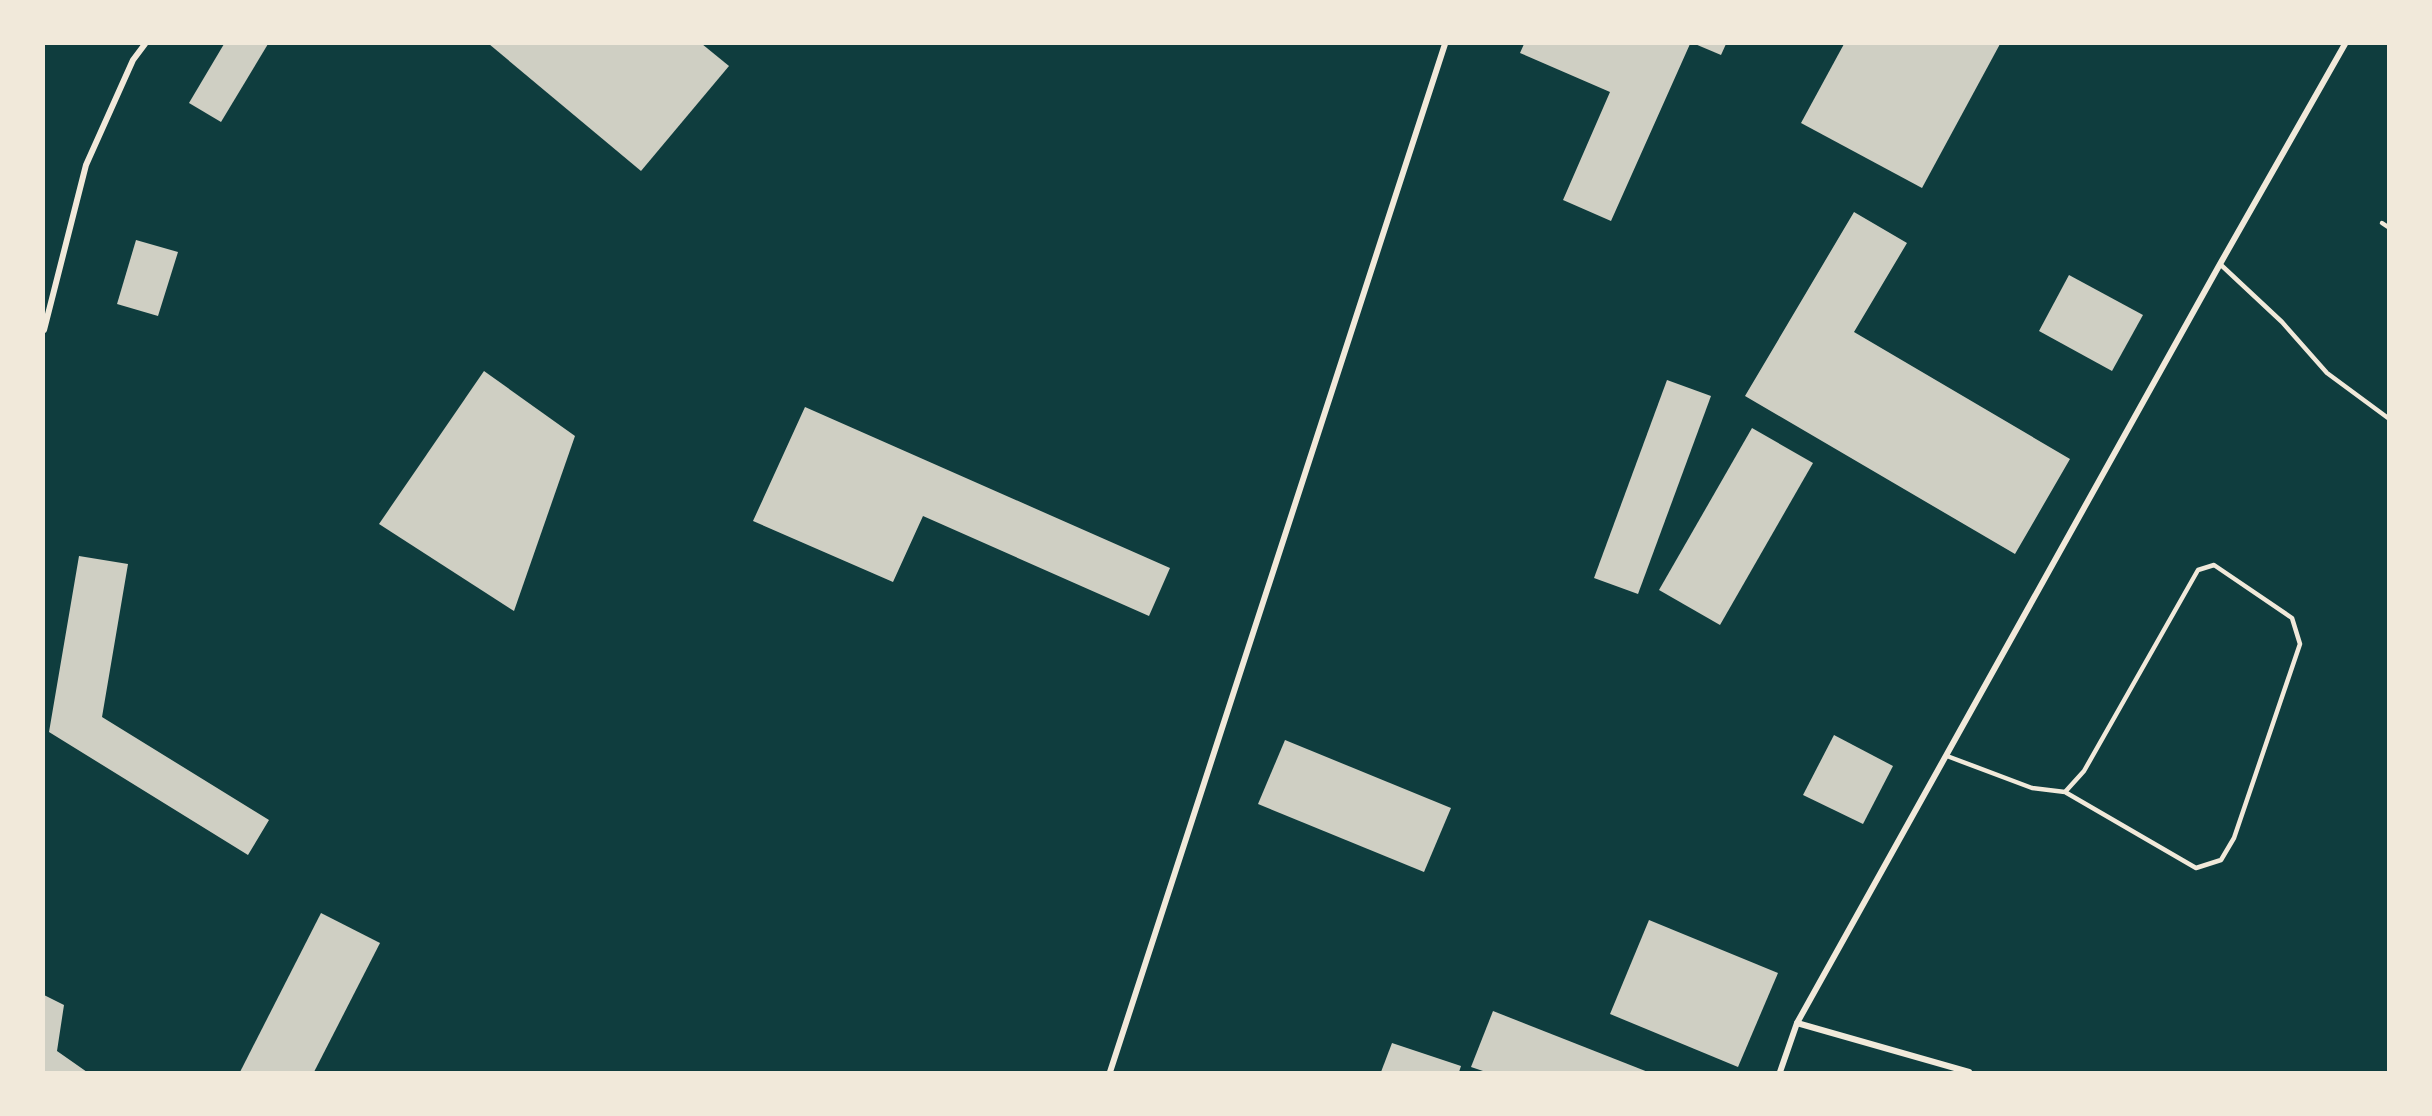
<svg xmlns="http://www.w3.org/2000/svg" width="2432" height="1116" font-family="Inter,sans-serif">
<rect width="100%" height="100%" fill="#0f3d3e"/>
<g fill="#cfcfc3">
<polygon points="224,44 268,44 221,122 189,103"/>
<polygon points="489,44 702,44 729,66 641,171"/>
<polygon points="1524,44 1690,44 1611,221 1563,200 1610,92 1520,53"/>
<polygon points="1695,44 1726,44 1721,55"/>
<polygon points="1844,44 2000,44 1922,188 1801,123"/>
<polygon points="1854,212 1907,243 1854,332 2070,459 2015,554 1745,396"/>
<polygon points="136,240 178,252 158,316 117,304"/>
<polygon points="2069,275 2143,315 2112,371 2039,331"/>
<polygon points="484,371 575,436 514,611 379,524"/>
<polygon points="1667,380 1711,396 1638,594 1594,578"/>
<polygon points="805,407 1170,568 1149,616 923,516 893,582 753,521"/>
<polygon points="1752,428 1813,463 1720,625 1659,590"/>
<polygon points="79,556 128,564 102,717 269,820 248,855 49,732"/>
<polygon points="1834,735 1893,766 1863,824 1803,795"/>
<polygon points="1285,740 1451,808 1424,872 1258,804"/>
<polygon points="321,913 380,943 314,1072 240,1072"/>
<polygon points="1649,920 1778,973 1738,1067 1610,1014"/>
<polygon points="44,995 64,1005 57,1051 87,1072 44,1072"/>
<polygon points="1493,1011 1648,1072 1486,1072 1471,1067"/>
<polygon points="1392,1043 1461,1066 1459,1072 1381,1072"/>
</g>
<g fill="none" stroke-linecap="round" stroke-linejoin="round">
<g stroke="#f1e9da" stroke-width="4.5">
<polyline points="2382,223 2388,227"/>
<polyline points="2220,264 2282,322 2327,373 2388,418"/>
<polyline points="1947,756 2032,788 2065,792 2196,868 2221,860 2234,838 2300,644 2292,618 2214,565 2198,570 2084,771 2065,792"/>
</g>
<g stroke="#f1e9da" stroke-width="6">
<polyline points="44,330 86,165 133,60 145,44"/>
<polyline points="1797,1023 1969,1072"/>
<polyline points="1110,1072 1445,44"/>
<polyline points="1780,1072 1797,1023 2220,264 2345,44"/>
</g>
</g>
<rect width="2432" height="1116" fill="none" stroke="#f1e9da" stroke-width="90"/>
</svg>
